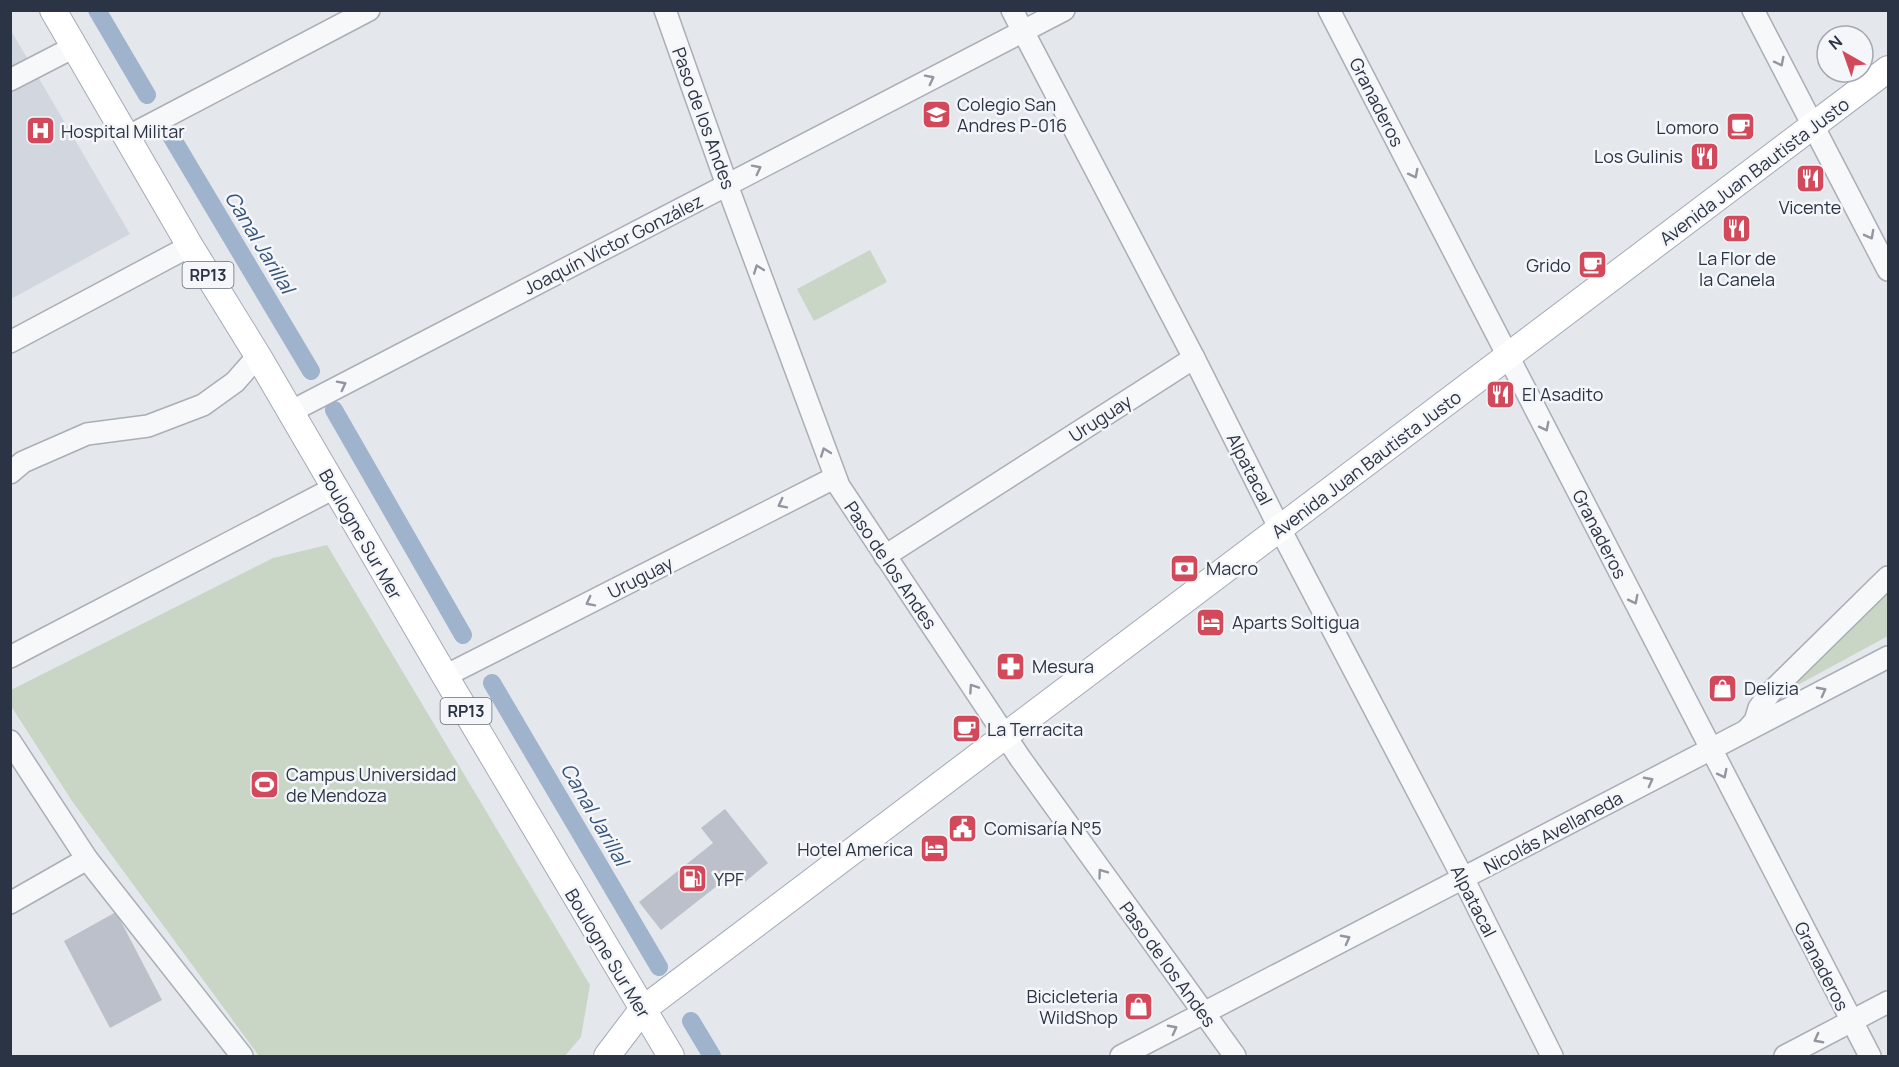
<svg xmlns="http://www.w3.org/2000/svg" width="1899" height="1067" font-family="Manrope,sans-serif">
<rect width="100%" height="100%" fill="#e4e7ec"/>
<polygon fill="#d2d6de" points="10,29 130,234 11,299 10,299"/>
<g fill="#c9d6c5">
<polygon points="870,250 887,282 814,321 797,289"/>
<polygon points="327,545 590,985 581,1037 565,1056 259,1056 72,801 11,706 11,690 273,558"/>
<polygon points="1888,593 1888,636 1783,693"/>
</g>
<g fill="none" stroke-linecap="round" stroke-linejoin="round">
<g stroke="#9fb4cc" stroke-width="18">
<polyline points="97,10 147,95"/>
<polyline points="171,136 311,371"/>
<polyline points="334,410 463,635"/>
<polyline points="492,683 659,967"/>
<polyline points="691,1021 712,1056"/>
</g>
</g>
<g fill="#bbc0ca">
<polygon points="725,809 768,863 745,882 736,871 661,930 639,902 713,843 701,828"/>
<polygon points="116,912 162,1000 110,1028 64,941"/>
</g>
<g fill="none" stroke-linecap="round" stroke-linejoin="round">
<defs>
<g id="minor">
<polyline points="665,10 727,185 839,486 1020,758 1235,1056"/>
<polyline points="1012,10 1194,358 1280,529 1463,878 1552,1056"/>
<polyline points="1329,10 1870,1056"/>
<polyline points="1753,10 1888,270"/>
<polyline points="10,80 74,47"/>
<polyline points="127,137 369,10"/>
<polyline points="10,342 190,246"/>
<polyline points="290,412 1064,10"/>
<polyline points="10,473 23,462 87,434 148,426 203,405 235,382 258,356"/>
<polyline points="885,556 1194,358"/>
<polyline points="10,657 334,488"/>
<polyline points="445,676 834,478"/>
<polyline points="1748,729 1755,721 1759,708 1770,693 1888,577"/>
<polyline points="10,741 87,859 10,903"/>
<polyline points="87,859 242,1056"/>
<polyline points="1121,1056 1888,657"/>
<polyline points="1785,1056 1888,1002"/>
</g>
<g id="major">
<polyline points="53,10 190,246 258,356 445,676 671,1056"/>
<polyline points="607,1056 642,1010 1888,69"/>
</g>
</defs>
<use href="#minor" stroke="#a9aeb7" stroke-width="24"/>
<use href="#major" stroke="#a3abb8" stroke-width="28"/>
<use href="#minor" stroke="#f7f8fa" stroke-width="21"/>
<use href="#major" stroke="#fff" stroke-width="26"/>
</g>
<defs><path id="oneway-chevron" d="M-2-3.5L2.5 0L-2 3.5" fill="none" stroke-width="1.6" stroke-linecap="round" stroke-linejoin="round" transform="scale(1.5)"/></defs>
<g stroke="#9196a0">
<use href="#oneway-chevron" transform="translate(1780 62) rotate(63)"/>
<use href="#oneway-chevron" transform="translate(930 79) rotate(-27)"/>
<use href="#oneway-chevron" transform="translate(757 169) rotate(-27)"/>
<use href="#oneway-chevron" transform="translate(1414 174) rotate(63)"/>
<use href="#oneway-chevron" transform="translate(1870 235) rotate(62)"/>
<use href="#oneway-chevron" transform="translate(758 269) rotate(-110)"/>
<use href="#oneway-chevron" transform="translate(342 385) rotate(-27)"/>
<use href="#oneway-chevron" transform="translate(1545 427) rotate(63)"/>
<use href="#oneway-chevron" transform="translate(825 452) rotate(-110)"/>
<use href="#oneway-chevron" transform="translate(782 504) rotate(153)"/>
<use href="#oneway-chevron" transform="translate(1634 600) rotate(63)"/>
<use href="#oneway-chevron" transform="translate(590 602) rotate(153)"/>
<use href="#oneway-chevron" transform="translate(973 688) rotate(-124)"/>
<use href="#oneway-chevron" transform="translate(1822 691) rotate(-28)"/>
<use href="#oneway-chevron" transform="translate(1723 774) rotate(63)"/>
<use href="#oneway-chevron" transform="translate(1649 781) rotate(-28)"/>
<use href="#oneway-chevron" transform="translate(1102 873) rotate(-126)"/>
<use href="#oneway-chevron" transform="translate(1346 939) rotate(-28)"/>
<use href="#oneway-chevron" transform="translate(1173 1029) rotate(-28)"/>
<use href="#oneway-chevron" transform="translate(1818 1039) rotate(152)"/>
</g>
<defs>
<symbol id="school-square" viewBox="-11 -11 22 22"><rect x="-9" y="-9" width="18" height="18" rx="4" fill="#d1495b" stroke="#f4f6f9"/><path d="M0-5L7-2L0 1L-7-2ZM-4 1L0 2.5L4 1V4Q0 6-4 4Z" fill="#fff"/></symbol>
<symbol id="cafe-square" viewBox="-11 -11 22 22"><rect x="-9" y="-9" width="18" height="18" rx="4" fill="#d1495b" stroke="#f4f6f9"/><path d="M-5.5-4.5H6V0H3Q3 3.5 0 3.5H-2.5Q-5.5 3.5-5.5 0ZM3-3.2v2h1.7v-2ZM-6 4.5H4V6H-6Z" fill="#fff"/></symbol>
<symbol id="hospital-square" viewBox="-11 -11 22 22"><rect x="-9" y="-9" width="18" height="18" rx="4" fill="#d1495b" stroke="#f4f6f9"/><path d="M-5-5h3v3.5h4V-5h3V5h-3V1.5h-4V5h-3Z" fill="#fff"/></symbol>
<symbol id="restaurant-square" viewBox="-11 -11 22 22"><rect x="-9" y="-9" width="18" height="18" rx="4" fill="#d1495b" stroke="#f4f6f9"/><path d="M-5-6h1v4h1v-4h1v4h1v-4h1v5L-1.5 .5V6h-2V.5L-5-1ZM5-6V6H3V1.5H1.5Q1.5-4 5-6Z" fill="#fff"/></symbol>
<symbol id="bank-square" viewBox="-11 -11 22 22"><rect x="-9" y="-9" width="18" height="18" rx="4" fill="#d1495b" stroke="#f4f6f9"/><path d="M-6-4H6V4H-6ZM0-2.3a2.3 2.3 0 1 0 0 4.6a2.3 2.3 0 1 0 0-4.6Z" fill="#fff"/></symbol>
<symbol id="hotel-square" viewBox="-11 -11 22 22"><rect x="-9" y="-9" width="18" height="18" rx="4" fill="#d1495b" stroke="#f4f6f9"/><path d="M-6-4.5h1.5V1H6V5H4.5V3h-9V5H-6ZM-4 0a1.8 1.8 0 1 1 3.6 0ZM.5 0V-2.5h3Q6-2.5 6 0Z" fill="#fff"/></symbol>
<symbol id="pharmacy-square" viewBox="-11 -11 22 22"><rect x="-9" y="-9" width="18" height="18" rx="4" fill="#d1495b" stroke="#f4f6f9"/><path d="M-2-6h4v4h4v4h-4v4h-4v-4h-4v-4h4Z" fill="#fff"/></symbol>
<symbol id="shop-square" viewBox="-11 -11 22 22"><rect x="-9" y="-9" width="18" height="18" rx="4" fill="#d1495b" stroke="#f4f6f9"/><path d="M-5-2.5h2.3a2.7 3.5 0 0 1 5.4 0H5L5.5 6h-11ZM-1.5-2.5h3a1.5 2.3 0 0 0-3 0Z" fill="#fff"/></symbol>
<symbol id="stadium-square" viewBox="-11 -11 22 22"><rect x="-9" y="-9" width="18" height="18" rx="4" fill="#d1495b" stroke="#f4f6f9"/><path d="M0-5a6.5 5 0 1 0 0 10a6.5 5 0 1 0 0-10ZM-3.5-1.8h7v3.6h-7Z" fill="#fff"/></symbol>
<symbol id="civic-square" viewBox="-11 -11 22 22"><rect x="-9" y="-9" width="18" height="18" rx="4" fill="#d1495b" stroke="#f4f6f9"/><path d="M-.6-6.5H3V-4.5H.6V-3L4-1V1h2V6H-6V1h2V-1L-.6-3ZM-1.2 2.5V6h2.4V2.5Z" fill="#fff"/></symbol>
<symbol id="fuel-square" viewBox="-11 -11 22 22"><rect x="-9" y="-9" width="18" height="18" rx="4" fill="#d1495b" stroke="#f4f6f9"/><path d="M-5.5-6h7V0h2V4h1.3V-2.5L3-4.5l.8-.8L6-3V5H2.5V1h-1V6h-7ZM-4.2-4.7v3.2H.2V-4.7Z" fill="#fff"/></symbol>
</defs>
<g fill-rule="evenodd">
<use href="#school-square" x="920" y="98" width="33" height="33"/>
<use href="#cafe-square" x="1724" y="110" width="33" height="33"/>
<use href="#hospital-square" x="24" y="114" width="33" height="33"/>
<use href="#restaurant-square" x="1688" y="140" width="33" height="33"/>
<use href="#restaurant-square" x="1794" y="162" width="33" height="33"/>
<use href="#restaurant-square" x="1720" y="212" width="33" height="33"/>
<use href="#cafe-square" x="1576" y="248" width="33" height="33"/>
<use href="#restaurant-square" x="1484" y="378" width="33" height="33"/>
<use href="#bank-square" x="1168" y="552" width="33" height="33"/>
<use href="#hotel-square" x="1194" y="606" width="33" height="33"/>
<use href="#pharmacy-square" x="994" y="650" width="33" height="33"/>
<use href="#shop-square" x="1706" y="672" width="33" height="33"/>
<use href="#cafe-square" x="950" y="712" width="33" height="33"/>
<use href="#stadium-square" x="248" y="768" width="33" height="33"/>
<use href="#civic-square" x="946" y="812" width="33" height="33"/>
<use href="#hotel-square" x="918" y="832" width="33" height="33"/>
<use href="#fuel-square" x="676" y="862" width="33" height="33"/>
<use href="#shop-square" x="1122" y="990" width="33" height="33"/>
</g>
<g text-anchor="middle" dominant-baseline="central" stroke-width="5" stroke-linejoin="round" paint-order="stroke">
<g fill="#f4f6f9" stroke="#676e7b" stroke-width="1.5">
<rect x="182.5" y="262" width="51" height="26" rx="4.5"/>
<rect x="440.5" y="698" width="51" height="26" rx="4.5"/>
</g>
<g font-size="16" font-weight="bold" fill="#2b3445">
<text x="208" y="275">RP13</text>
<text x="466" y="711">RP13</text>
</g>
<g font-size="18" fill="#2b3445" stroke="#f4f6f9">
<text transform="translate(1377 102) rotate(63)">Granaderos</text>
<text transform="translate(704 118) rotate(70)">Paso de los Andes</text>
<text transform="translate(1754 171) rotate(-37)">Avenida Juan Bautista Justo</text>
<text transform="translate(613 244) rotate(-27)">Joaquín Víctor González</text>
<text transform="translate(1100 418) rotate(-33)">Uruguay</text>
<text transform="translate(1366 464) rotate(-37)">Avenida Juan Bautista Justo</text>
<text transform="translate(1250 469) rotate(63)">Alpatacal</text>
<text transform="translate(361 534) rotate(60)">Boulogne Sur Mer</text>
<text transform="translate(1600 534) rotate(63)">Granaderos</text>
<text transform="translate(891 565) rotate(56)">Paso de los Andes</text>
<text transform="translate(640 577) rotate(-27)">Uruguay</text>
<text transform="translate(1553 832) rotate(-28)">Nicolás Avellaneda</text>
<text transform="translate(1474 901) rotate(63)">Alpatacal</text>
<text transform="translate(608 953) rotate(59)">Boulogne Sur Mer</text>
<text transform="translate(1168 964) rotate(54)">Paso de los Andes</text>
<text transform="translate(1822 966) rotate(63)">Granaderos</text>
</g>
<g font-size="18" fill="#2b3445" stroke="#f4f6f9" text-anchor="start">
<text x="957" y="104">Colegio San<tspan x="957" dy="21">Andres P-016</tspan></text>
<text x="1719" y="127" text-anchor="end">Lomoro</text>
<text x="61" y="131">Hospital Militar</text>
<text x="1683" y="156" text-anchor="end">Los Gulinis</text>
<text x="1810" y="207" text-anchor="middle">Vicente</text>
<text x="1737" y="258" text-anchor="middle">La Flor de<tspan x="1737" dy="21">la Canela</tspan></text>
<text x="1571" y="265" text-anchor="end">Grido</text>
<text x="1522" y="394">El Asadito</text>
<text x="1206" y="568">Macro</text>
<text x="1232" y="622">Aparts Soltigua</text>
<text x="1032" y="666">Mesura</text>
<text x="1744" y="688">Delizia</text>
<text x="987" y="729">La Terracita</text>
<text x="286" y="774">Campus Universidad<tspan x="286" dy="21">de Mendoza</tspan></text>
<text x="984" y="828">Comisaría N°5</text>
<text x="913" y="849" text-anchor="end">Hotel America</text>
<text x="714" y="879">YPF</text>
<text x="1118" y="996" text-anchor="end">Bicicleteria<tspan x="1118" dy="21">WildShop</tspan></text>
</g>
<g font-size="20" font-style="italic" fill="#34527a" stroke="#f4f6f9">
<text transform="translate(260 242) rotate(59)">Canal Jarillal</text>
<text transform="translate(595 814) rotate(60)">Canal Jarillal</text>
</g>
</g>
<rect width="1899" height="1067" fill="none" stroke="#2b3445" stroke-width="24"/>
<g transform="translate(1845 54) rotate(320)"><circle r="28" fill="#f4f6f9" stroke="#a4a8b1" stroke-width="1.5"/>
<path d="M0-4.5L10 22L0 15L-10 22Z" fill="#d1495b"/>
<text y="-9" font-size="16" font-weight="bold" text-anchor="middle" fill="#2b3445">N</text>
</g>
</svg>
